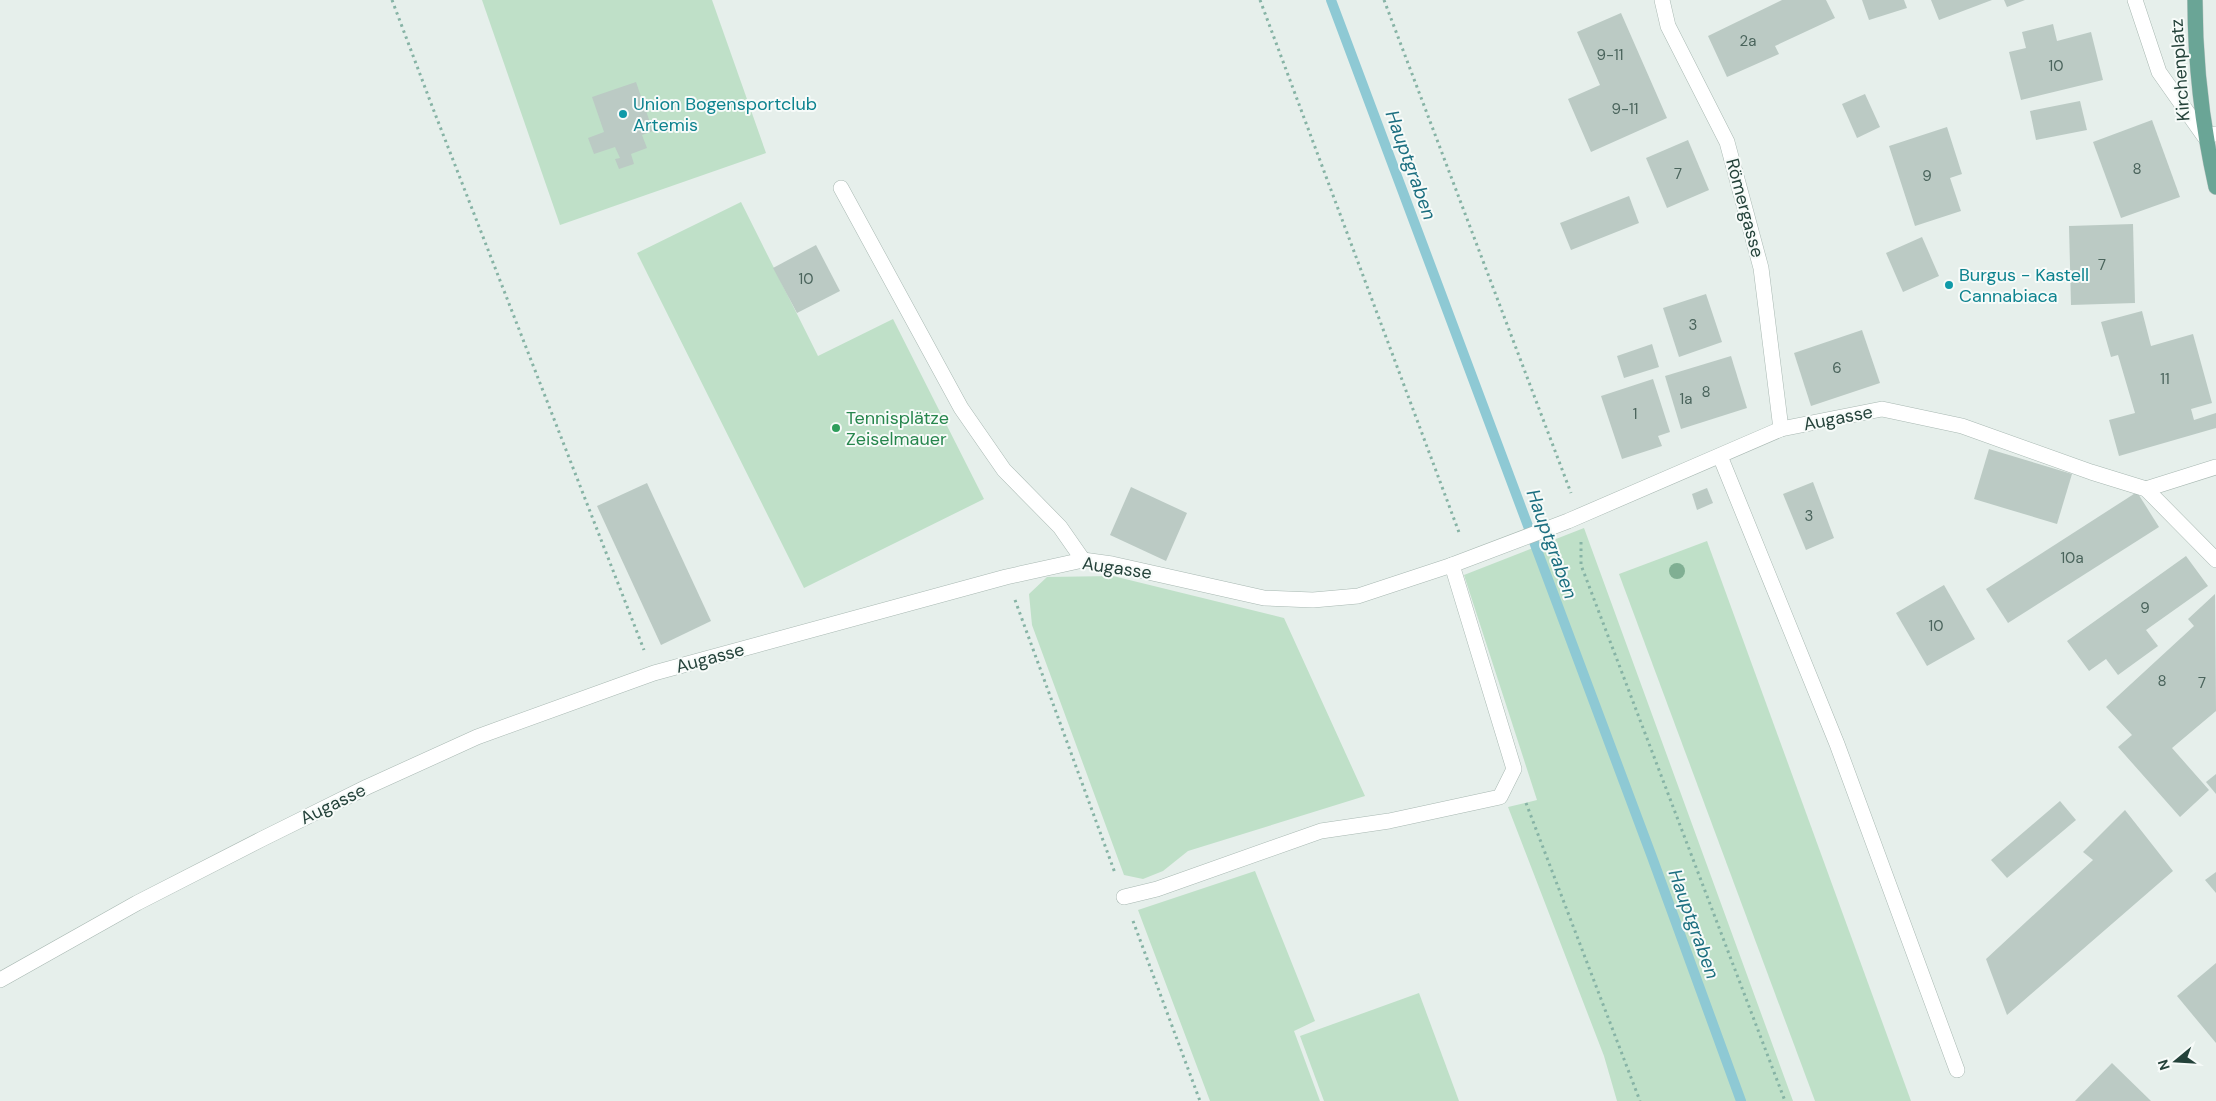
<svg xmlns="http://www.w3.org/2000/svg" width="2216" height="1101" font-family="'DM Sans',sans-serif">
<rect width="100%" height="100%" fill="#e6efeb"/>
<g fill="#bfe0c8">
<polygon points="482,0 712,0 766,153 560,225"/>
<polygon points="741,202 818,356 893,319 984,499 804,588 637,253"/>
<polygon points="1584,528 1793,1101 1617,1101 1604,1056 1508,807 1537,800 1464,575"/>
<polygon points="1707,541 1911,1101 1815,1101 1619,574"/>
<polygon points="1113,576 1284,618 1365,796 1188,851 1163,871 1143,879 1124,875 1032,625 1029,594 1047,577"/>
<polygon points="1255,871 1315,1021 1294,1031 1320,1101 1210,1101 1138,910"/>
<polygon points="1419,993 1459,1101 1324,1101 1300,1036"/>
</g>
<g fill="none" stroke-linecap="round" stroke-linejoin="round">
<polyline stroke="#8ec9d4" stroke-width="10" points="1331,0 1652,857 1741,1101"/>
</g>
<g fill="#bbcac4">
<polygon points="1782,0 1826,0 1835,18 1775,46 1779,54 1727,77 1708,36"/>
<polygon points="1862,0 1904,0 1907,8 1869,20"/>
<polygon points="1931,0 1992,0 1939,20"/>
<polygon points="2004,0 2025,0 2007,7"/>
<polygon points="1621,13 1667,118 1591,152 1568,99 1600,85 1577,32"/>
<polygon points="2053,24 2057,41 2091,32 2103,80 2021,100 2009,52 2026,48 2022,32"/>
<polygon points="636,82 653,131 642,135 647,148 631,154 634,164 619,169 615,159 620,158 615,147 594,154 588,138 604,132 592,97"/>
<polygon points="1865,94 1880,127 1857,138 1842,104"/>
<polygon points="2080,101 2087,130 2036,140 2030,111"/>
<polygon points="2152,120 2180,197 2121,218 2093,142"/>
<polygon points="1947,127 1962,174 1950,178 1961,211 1915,226 1889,146"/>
<polygon points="1688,140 1709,190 1667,208 1646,158"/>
<polygon points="1629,196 1639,223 1571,250 1560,223"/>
<polygon points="2133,224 2135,303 2071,305 2069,226"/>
<polygon points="1922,237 1939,276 1903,292 1886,253"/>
<polygon points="816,245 840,291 797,313 773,268"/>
<polygon points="1706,294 1722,342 1679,357 1663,308"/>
<polygon points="2142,311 2151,346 2193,334 2212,403 2191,409 2194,420 2216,413 2216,428 2119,456 2109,420 2135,413 2118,355 2111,357 2101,322"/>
<polygon points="1862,330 1880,383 1811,406 1794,353"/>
<polygon points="1652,344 1659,367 1624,378 1617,356"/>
<polygon points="1731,356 1747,408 1681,429 1665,376"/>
<polygon points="1653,379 1670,432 1658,436 1662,446 1622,459 1601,396"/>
<polygon points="1989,449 2072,474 2057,524 1974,499"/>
<polygon points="1813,482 1834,538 1806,550 1783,494"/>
<polygon points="647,483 711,621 661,645 597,506"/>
<polygon points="1131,487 1187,513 1166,561 1110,535"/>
<polygon points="1707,488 1713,503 1697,510 1692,494"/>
<polygon points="2137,492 2159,527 2008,623 1986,589"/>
<polygon points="2186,556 2208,586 2146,630 2158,646 2118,675 2106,659 2089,671 2067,641"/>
<polygon points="1944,585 1975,639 1927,666 1896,613"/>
<polygon points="2215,594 2216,711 2172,748 2209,790 2180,817 2118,747 2132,735 2106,707 2194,626 2188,619"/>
<polygon points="2216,774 2216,794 2206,782"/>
<polygon points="2060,801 2076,820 2007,878 1991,860"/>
<polygon points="2125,810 2173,871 2007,1015 1986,959 2093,860 2083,852"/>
<polygon points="2216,872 2216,893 2205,880"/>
<polygon points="2216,963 2216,1043 2177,996"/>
<polygon points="2112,1063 2151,1101 2075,1101"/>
</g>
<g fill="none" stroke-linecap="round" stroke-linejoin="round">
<defs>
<g id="minor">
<polyline points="1662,0 1668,26 1727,142 1761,268 1781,429"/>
<polyline points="2135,0 2159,72 2204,136 2216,134"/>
<polyline points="841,188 961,408 1004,470 1060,527 1083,560"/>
<polyline points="1720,456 1837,744 1957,1070"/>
<polyline points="2146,489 2216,467"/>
<polyline points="1124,897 1157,889 1321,831 1389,821 1500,797 1514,769 1452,565"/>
<polyline points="0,980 137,903 262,839 367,787 477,737 654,673 1006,577 1083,560 1112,564 1264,598 1313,600 1358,596 1452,565 1568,521 1781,429 1882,409 1962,426 2091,472 2146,489 2216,560"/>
</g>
<path id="major" d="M 2195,0 C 2195,63 2202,125 2216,187"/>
</defs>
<use href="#minor" stroke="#a8b8b2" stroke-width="16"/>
<use href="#major" stroke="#c2cac8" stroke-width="16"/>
<g stroke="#86b3a5" stroke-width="3" stroke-dasharray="2.5 4" stroke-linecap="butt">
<polyline points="392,0 432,106 644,650"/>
<polyline points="1260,0 1460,535"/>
<polyline points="1384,0 1571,493"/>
<polyline points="1581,542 1581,565 1785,1101"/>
<polyline points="1015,600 1115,873"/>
<polyline points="1526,803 1640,1101"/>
<polyline points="1133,921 1200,1101"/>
</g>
<use href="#minor" stroke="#fff" stroke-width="15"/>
<use href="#major" stroke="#6aa596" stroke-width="15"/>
</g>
<circle fill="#80af93" cx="1677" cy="571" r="8"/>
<g fill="#0f9aa8" stroke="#f7fbf9" stroke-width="2">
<circle cx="623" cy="114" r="5"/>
<circle cx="1949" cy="285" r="5"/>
</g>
<circle fill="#2e9e5b" stroke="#f7fbf9" stroke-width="2" cx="836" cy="428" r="5"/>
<g text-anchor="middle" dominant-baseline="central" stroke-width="4" stroke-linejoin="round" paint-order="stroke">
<g font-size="15" fill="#4a645c">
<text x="1748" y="41">2a</text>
<text x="1610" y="55">9-11</text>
<text x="2056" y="66">10</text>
<text x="1625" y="109">9-11</text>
<text x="2137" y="169">8</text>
<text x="1678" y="174">7</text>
<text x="1927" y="176">9</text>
<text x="2102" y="265">7</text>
<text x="806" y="279">10</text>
<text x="1693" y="325">3</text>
<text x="1837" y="368">6</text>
<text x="2165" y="379">11</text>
<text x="1706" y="392">8</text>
<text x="1686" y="399">1a</text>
<text x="1635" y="414">1</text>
<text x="1809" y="516">3</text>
<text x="2072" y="558">10a</text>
<text x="2145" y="608">9</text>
<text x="1936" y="626">10</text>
<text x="2162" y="681">8</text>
<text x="2202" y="683">7</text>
</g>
<g font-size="18" fill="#24423a" stroke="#f7fbf9">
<text transform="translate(2180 70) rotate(-94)">Kirchenplatz</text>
<text transform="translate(1745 208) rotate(75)">Römergasse</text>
<text transform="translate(1838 418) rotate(-11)">Augasse</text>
<text transform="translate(1117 568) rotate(8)">Augasse</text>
<text transform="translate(710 658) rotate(-15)">Augasse</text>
<text transform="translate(333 804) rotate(-26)">Augasse</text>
</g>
<g font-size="18" fill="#0d838f" stroke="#f7fbf9" text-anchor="start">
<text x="633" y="104">Union Bogensportclub<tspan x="633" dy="21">Artemis</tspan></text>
<text x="1959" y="275">Burgus - Kastell<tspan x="1959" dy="21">Cannabiaca</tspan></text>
</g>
<g font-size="18" fill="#27864d" stroke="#f7fbf9" text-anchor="start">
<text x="846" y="418">Tennisplätze<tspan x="846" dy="21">Zeiselmauer</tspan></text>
</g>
<g font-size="19" font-style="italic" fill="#1c6f80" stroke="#f7fbf9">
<text transform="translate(1411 165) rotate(70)">Hauptgraben</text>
<text transform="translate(1552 544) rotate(70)">Hauptgraben</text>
<text transform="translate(1694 924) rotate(70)">Hauptgraben</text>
</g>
</g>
<g transform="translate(2176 1061) rotate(252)" stroke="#f7fbf9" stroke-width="4" paint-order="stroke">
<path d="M0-4L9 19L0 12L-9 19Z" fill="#24423a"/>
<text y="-8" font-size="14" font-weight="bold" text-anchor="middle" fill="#24423a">N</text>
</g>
</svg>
